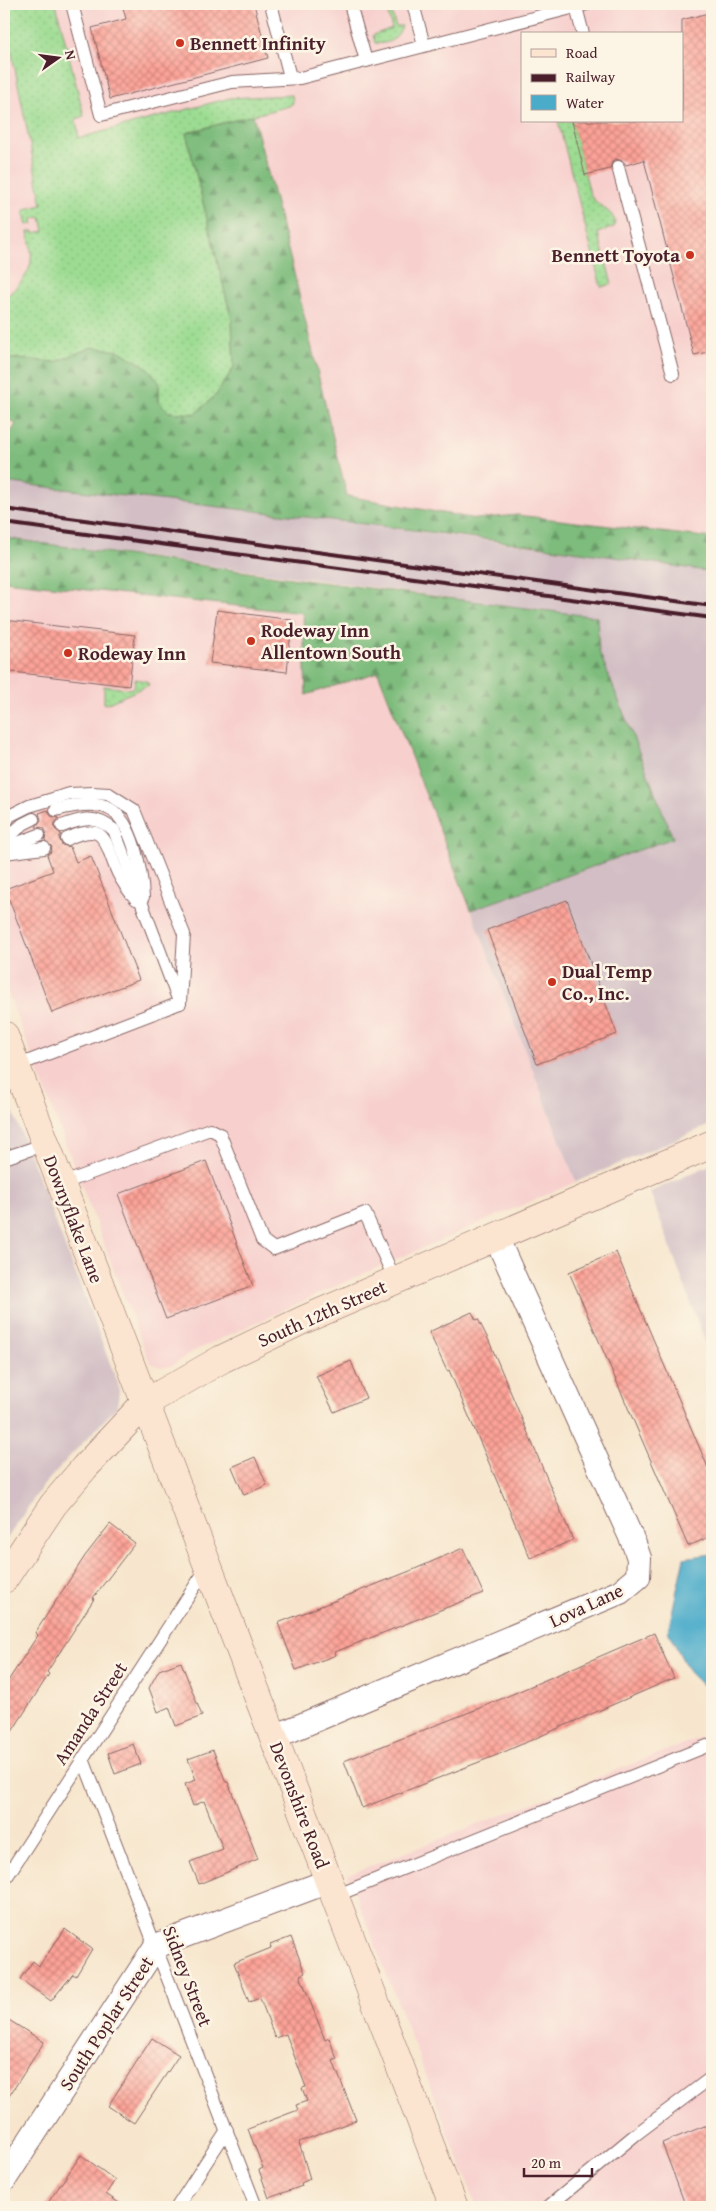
<svg xmlns="http://www.w3.org/2000/svg" width="716" height="2211" font-family="'Gentium Book Plus',serif">
<defs>
<pattern id="grass-dots" width="8" height="8" patternUnits="userSpaceOnUse" patternTransform="scale(1.25)"><rect width="8" height="8" fill="#9cdc92"/><path d="M2 2h.1M6 6h.1" fill="none" stroke="#88bc7e" stroke-width="1.8" stroke-linecap="round"/></pattern>
<pattern id="forest-firs" width="22" height="20" patternUnits="userSpaceOnUse" patternTransform="scale(1.25)"><rect width="22" height="20" fill="#7dbc7c"/><path d="M5 1l3.5 6h-7zM16 11l3.5 6h-7z" fill="#689866"/></pattern>
<pattern id="building-cross-hatch" width="8" height="8" patternUnits="userSpaceOnUse" patternTransform="scale(1.25)"><rect width="8" height="8" fill="#fda398"/><path d="M0 0l8 8M0 8l8-8" fill="none" stroke="#cf847c"/></pattern>
</defs>
<rect width="100%" height="100%" fill="#fcf5e5"/>
<filter id="ink" filterUnits="userSpaceOnUse"><feTurbulence type="fractalNoise" baseFrequency=".02" numOctaves="2"/><feDisplacementMap in="SourceGraphic" scale="10" xChannelSelector="R" yChannelSelector="G"/><feConvolveMatrix kernelMatrix="1 2 1 2 8 2 1 2 1" color-interpolation-filters="sRGB"/></filter>
<filter id="wash" filterUnits="userSpaceOnUse"><feTurbulence type="fractalNoise" baseFrequency=".0096" numOctaves="4" result="noise"/><feDisplacementMap in="SourceGraphic" scale="20" xChannelSelector="R" yChannelSelector="G"/><feGaussianBlur stdDeviation="1.12" result="paint"/><feColorMatrix in="noise" values="0 0 0 0 0 0 0 0 0 0 0 0 0 0 0 0 0 1.4 0 .05"/><feComposite in="paint" operator="in"/></filter>
<g filter="url(#wash)">
<rect width="100%" height="100%" fill="#f7e6cd"/>
<g fill="#f7d0ce" fill-rule="evenodd">
<path d="M 4,4 L 712,4 L 712,538 L 517,515 L 476,519 L 347,496 L 293,269 L 251,106 L 104,317 L 4,335 ZM 522,34 L 682,34 L 682,121 L 522,121 Z"/>
<polygon points="4,581 303,613 378,671 576,1182 369,1271 194,1351 171,1366 160,1367 151,1363 146,1354 4,983"/>
<polygon points="712,1733 712,2207 477,2207 348,1875"/>
</g>
<g fill="#d2bec4">
<polygon points="4,482 338,521 638,560 712,572 712,1124 576,1182 471,910 673,838 599,651 596,617 4,538"/>
<polygon points="4,1088 118,1384 119,1392 117,1406 113,1411 70,1456 41,1488 4,1543"/>
<polygon points="712,1164 712,1360 650,1192"/>
</g>
<g fill="url(#grass-dots)" stroke="#737e5e">
<path d="M 4,4 L 56,4 L 84,116 L 76,119 L 79,138 L 230,98 L 292,95 L 293,103 L 289,106 L 186,133 L 232,321 L 234,367 L 216,395 L 195,414 L 169,412 L 159,402 L 159,382 L 92,347 L 56,362 L 4,358 L 4,299 C 30,275 36,267 28,232 L 34,231 L 34,233 L 44,231 L 41,217 L 32,219 L 33,224 L 27,225 L 24,213 L 26,209 L 42,205 L 11,49 L 4,50 Z"/>
<path d="M 385,4 L 389,4 L 396,26 L 402,26 C 397,39 389,45 375,43 L 373,35 L 392,28 Z"/>
<path d="M 558,121 L 572,121 L 590,194 C 596,206 611,209 615,221 L 614,227 L 598,233 L 612,284 L 601,287 Z"/>
<polygon points="135,679 147,681 149,685 106,704 104,703 104,686 130,689 134,687"/>
</g>
<g fill="url(#forest-firs)" stroke="#646e54">
<path d="M 253,115 L 293,269 L 347,496 L 476,519 L 517,515 L 712,538 L 712,572 C 477,534 240,510 4,482 L 4,443 L 16,424 L 4,417 L 4,358 L 56,362 L 92,347 L 119,351 L 147,367 L 159,382 L 159,402 L 169,412 L 195,414 L 216,395 L 234,367 L 232,321 L 186,133 Z"/>
<polygon points="4,538 312,581 597,617 599,651 673,838 471,910 378,672 306,695 303,613 4,581"/>
</g>
<polygon fill="#4bacca" stroke="#4a667a" points="712,1554 712,1695 689,1672 668,1631 684,1558"/>
<g id="blocks">
<g fill="url(#building-cross-hatch)">
<polygon points="122,4 254,4 268,58 110,99 92,28 126,19"/>
<polygon points="712,12 712,351 694,355 644,160 626,165 623,161 616,159 612,162 610,169 585,175 572,121 682,121 682,20"/>
<polygon points="217,610 292,620 287,672 210,663"/>
<polygon points="4,620 135,635 129,686 4,671"/>
<polygon points="48,810 51,816 59,818 54,824 55,829 61,834 59,838 62,845 70,847 76,862 91,856 139,980 52,1013 5,889 53,871 47,855 51,852 52,847 45,840 46,832 44,828 36,827 41,820 39,813"/>
<polygon points="567,900 617,1034 537,1064 487,930"/>
<polygon points="206,1161 253,1286 166,1319 118,1194"/>
<polygon points="616,1252 712,1477 712,1536 688,1546 569,1272"/>
<polygon points="472,1312 476,1320 478,1319 489,1341 573,1540 530,1558 449,1370 447,1371 429,1332"/>
<polygon points="351,1361 366,1398 334,1412 316,1376"/>
<polygon points="255,1457 267,1485 244,1495 232,1467"/>
<polygon points="110,1524 135,1543 93,1598 94,1599 47,1672 49,1674 4,1744 4,1687 38,1635 35,1633 85,1556"/>
<polygon points="463,1548 483,1593 335,1652 336,1655 296,1670 278,1623 415,1569"/>
<polygon points="654,1633 674,1678 497,1755 362,1808 344,1761 480,1708"/>
<polygon points="181,1662 202,1716 176,1726 169,1707 158,1712 149,1688 159,1670"/>
<polygon points="133,1744 141,1764 115,1774 108,1753"/>
<polygon points="213,1750 226,1782 228,1782 258,1859 199,1884 190,1862 223,1849 204,1801 193,1806 185,1784 196,1780 188,1759"/>
<polygon points="65,1929 92,1949 76,1976 73,1974 51,2001 20,1979 33,1961 39,1966"/>
<polygon points="291,1937 305,1973 300,1975 325,2040 329,2038 337,2059 333,2061 356,2120 299,2142 310,2179 301,2183 302,2186 269,2198 259,2170 263,2168 248,2129 298,2110 296,2105 307,2101 302,2088 306,2087 286,2034 275,2038 260,1998 249,2002 234,1963 271,1948 270,1945"/>
<polygon points="4,2017 44,2042 4,2104"/>
<polygon points="152,2038 179,2055 134,2123 108,2106"/>
<polygon points="712,2123 712,2207 686,2207 662,2143"/>
<polygon points="81,2155 115,2180 106,2194 125,2207 45,2207"/>
</g>
</g>
</g>
<g filter="url(#ink)">
<use href="#blocks" fill-opacity="0" stroke="#876564" stroke-width="1"/>
<g fill="none" stroke-linecap="round" stroke-linejoin="round">
<defs>
<g id="lane">
<polyline points="72,4 101,115 232,82 300,78 587,4"/>
<polyline points="271,4 290,77"/>
<polyline points="350,4 366,61"/>
<polyline points="413,4 424,45"/>
<polyline points="576,7 583,34"/>
<polyline points="618,167 673,374"/>
<path d="M 56,810 C 71,806 95,801 110,809 C 133,822 142,873 143,897"/>
<path d="M 62,826 C 84,818 95,815 114,830 L 178,999"/>
<polyline points="4,827 9,816 29,806 70,794 92,793 109,794 134,810 184,934 180,1003"/>
<path d="M 67,839 C 108,820 104,843 118,873 C 123,883 129,891 136,899"/>
<polyline points="4,841 23,824 33,819"/>
<polyline points="4,848 39,835"/>
<polyline points="4,853 44,848"/>
<polyline points="16,1066 180,1003"/>
<polyline points="4,1158 46,1144"/>
<polyline points="61,1184 210,1129 220,1134 262,1240 274,1249 365,1213 395,1280"/>
<polyline points="83,1759 256,2207"/>
<polyline points="4,1881 208,1566"/>
<polyline points="335,1896 712,1744"/>
<polyline points="177,2207 227,2130"/>
<polyline points="548,2207 635,2135 712,2077"/>
</g>
<g id="street">
<polyline points="274,1737 620,1592 638,1577 639,1558 634,1544 496,1237"/>
<polyline points="4,2180 156,1946 329,1881"/>
</g>
<g id="secondary">
<polyline points="4,1035 454,2207"/>
<polyline points="4,1579 53,1505 85,1467 145,1403 222,1359 303,1320 712,1144"/>
</g>
</defs>
<use href="#lane" stroke="#876564" stroke-width="14"/>
<use href="#street" stroke="#876564" stroke-width="26"/>
<use href="#secondary" stroke="#876564" stroke-width="29"/>
<use href="#lane" stroke="#fff" stroke-width="12"/>
<use href="#street" stroke="#fff" stroke-width="24"/>
<use href="#secondary" stroke="#fce5d0" stroke-width="28"/>
<g stroke="#4a1f2b" stroke-width="4">
<polyline points="4,509 712,606"/>
<polyline points="4,523 712,618"/>
</g>
</g>
</g>
<g fill="#c8321e" stroke="#fcf5e5" stroke-width="2">
<circle cx="180" cy="43" r="5"/>
<circle cx="690" cy="255" r="5"/>
<circle cx="251" cy="641" r="5"/>
<circle cx="68" cy="653" r="5"/>
<circle cx="552" cy="982" r="5"/>
</g>
<g text-anchor="middle" dominant-baseline="central" stroke-width="5" stroke-linejoin="round" paint-order="stroke">
<g font-size="19" font-weight="bold" fill="#4a1f2b" stroke="#fcf5e5" text-anchor="start">
<text x="190" y="43">Bennett Infinity</text>
<text x="680" y="255" text-anchor="end">Bennett Toyota</text>
<text x="261" y="630">Rodeway Inn<tspan x="261" dy="22">Allentown South</tspan></text>
<text x="78" y="653">Rodeway Inn</text>
<text x="562" y="971">Dual Temp<tspan x="562" dy="22">Co., Inc.</tspan></text>
</g>
<g font-size="19" fill="#4a1f2b" stroke="#fcf5e5">
<text transform="translate(74 1219) rotate(69)">Downyflake Lane</text>
<text transform="translate(322 1313) rotate(-24)">South 12th Street</text>
<text transform="translate(586 1605) rotate(-25)">Lova Lane</text>
<text transform="translate(90 1713) rotate(-57)">Amanda Street</text>
<text transform="translate(300 1805) rotate(69)">Devonshire Road</text>
<text transform="translate(188 1976) rotate(69)">Sidney Street</text>
<text transform="translate(106 2023) rotate(-57)">South Poplar Street</text>
</g>
</g>
<rect width="716" height="2211" fill="none" stroke="#fcf5e5" stroke-width="20"/>
<rect x="521" y="32" width="162" height="90" fill="#fcf5e5" stroke="#b59f9b"/>
<rect x="531" y="49" width="25" height="8" fill="#fce5d0" stroke="#b59f9b"/>
<text x="566" y="58" font-size="15" fill="#4a1f2b">Road</text>
<rect x="531" y="74" width="25" height="8" fill="#4a1f2b" stroke="#b59f9b"/>
<text x="566" y="82" font-size="15" fill="#4a1f2b">Railway</text>
<rect x="531" y="95" width="25" height="15" fill="#4bacca" stroke="#b59f9b"/>
<text x="566" y="108" font-size="15" fill="#4a1f2b">Water</text>
<g transform="translate(58 58) rotate(76)" stroke="#fcf5e5" stroke-width="4" paint-order="stroke">
<path d="M0-4L9 19L0 12L-9 19Z" fill="#4a1f2b"/>
<text y="-8" font-size="14" font-weight="bold" text-anchor="middle" fill="#4a1f2b">N</text>
</g>
<path d="M524 2168v8h68v-8" fill="none" stroke="#4a1f2b" stroke-width="2.5"/>
<text x="531" y="2168" font-size="15" fill="#4a1f2b" stroke="#fcf5e5" stroke-width="4" paint-order="stroke">20 m</text>
</svg>
